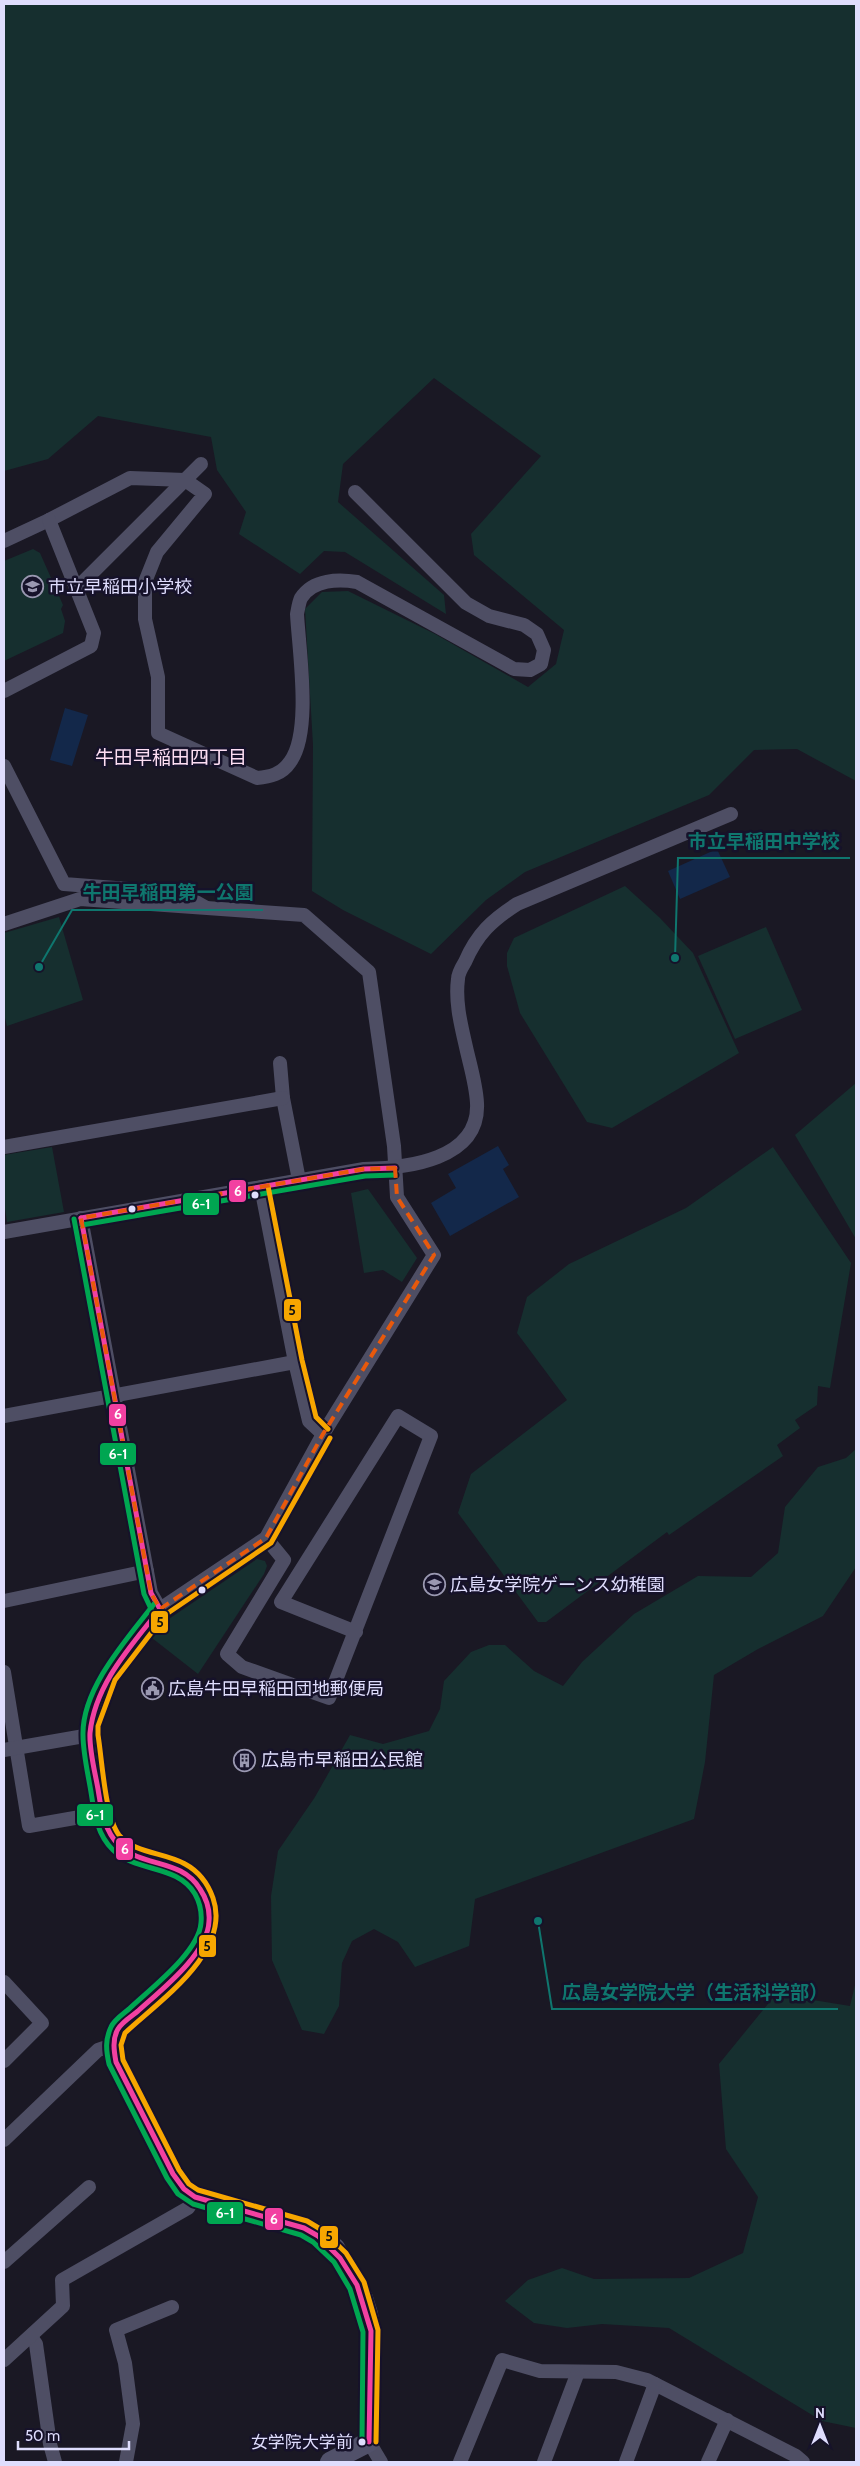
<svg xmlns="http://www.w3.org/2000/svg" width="860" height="2466" font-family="Cabin,'Noto Sans JP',sans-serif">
<rect width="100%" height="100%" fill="#1a1824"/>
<g fill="#162f2f">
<polygon points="4,4 856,4 856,781 797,749 754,750 709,795 525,872 486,900 431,954 343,910 312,891 313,745 305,609 322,592 348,591 435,634 528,687 556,664 564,630 474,555 471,534 541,456 434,378 343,464 338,502 444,595 446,614 345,552 324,551 300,574 239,534 246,512 217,470 211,437 98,416 48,459 4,471"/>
<polygon points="33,549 40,553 63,605 61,609 65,621 63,633 4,661 4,561"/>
<polygon points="625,886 660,918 693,953 739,1053 612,1128 587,1122 520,1013 507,966 507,953 514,938"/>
<polygon points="59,917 83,1000 7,1026 4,1014 4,933"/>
<polygon points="766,927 802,1010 735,1039 698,956"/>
<polygon points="856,1083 856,1239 795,1135"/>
<polygon points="52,1147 64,1212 7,1222 4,1202 4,1155"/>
<polygon points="773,1147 851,1263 830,1388 818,1386 817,1405 795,1420 800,1428 777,1445 783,1456 669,1535 667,1532 546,1622 538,1622 458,1513 471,1474 567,1400 517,1333 527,1297 569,1264 686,1208"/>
<polygon points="368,1189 417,1258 402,1282 383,1270 364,1273 351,1193"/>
<polygon points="856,1449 856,1567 823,1616 758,1649 714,1675 705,1762 694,1819 475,1899 469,1946 415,1967 398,1942 374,1929 352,1941 342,1963 339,2006 324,2034 302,2030 272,1960 271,1896 278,1851 315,1797 350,1735 383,1744 429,1731 440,1709 444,1681 471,1652 489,1645 505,1645 534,1671 563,1686 582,1662 634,1614 698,1576 751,1577 778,1553 785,1507 818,1467 846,1458"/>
<polygon points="257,1559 265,1561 267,1566 264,1574 198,1674 152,1638 163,1623"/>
<polygon points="856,1981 856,2428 822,2421 669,2328 602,2324 567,2328 534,2323 505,2301 528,2280 562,2268 594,2279 689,2278 743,2253 758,2197 726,2149 719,2064 776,1994 850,2006"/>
</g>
<g fill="#13284a">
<polygon points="65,708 88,715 72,766 50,760"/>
<polygon points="717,849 730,877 680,899 668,871"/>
<polygon points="498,1146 509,1165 503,1169 519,1197 450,1236 431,1203 456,1188 448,1174"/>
</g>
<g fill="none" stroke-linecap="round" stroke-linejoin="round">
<g stroke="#4e4e64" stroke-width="14">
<path d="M 4,541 L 49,520 L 130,478 L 185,480 L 205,494 L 157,552 L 145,582 L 145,619 L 158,677 L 158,733 L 257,778 C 270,777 282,774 290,762 C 312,733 299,651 297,614 C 298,609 299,602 301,598 C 313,579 339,579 357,582 L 514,669 L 530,670 L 541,664 L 544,650 L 537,634 L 524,625 L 489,616 L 466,603 L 355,492"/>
<polyline points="76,589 201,464"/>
<polyline points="4,691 91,646 94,633 49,520"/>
<polyline points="4,766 64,884 180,893 205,907"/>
<polyline points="4,924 80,899 304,915 369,972 394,1146 397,1197 434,1255 323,1434 266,1538 160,1609 151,1593 81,1218"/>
<polyline points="280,1063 283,1098 299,1180"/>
<polyline points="4,1147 283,1098"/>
<polyline points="261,1187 295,1362 309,1421 323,1434"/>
<path d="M 4,1232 L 364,1169 C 407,1168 480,1160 477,1103 C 476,1084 470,1065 466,1047 C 461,1025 455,1002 458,979 C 458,973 462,967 465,962 C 477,934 492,920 517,904 L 731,814"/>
<polyline points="4,1416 295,1362"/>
<polyline points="266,1538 284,1560 227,1654 242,1667 329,1698 431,1436 398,1416 281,1602 356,1632"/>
<polyline points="4,1601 147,1571"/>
<polyline points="4,1672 29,1826 103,1813"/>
<polyline points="4,1750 90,1735"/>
<polyline points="4,1982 42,2023 4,2061"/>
<polyline points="4,2140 98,2050 113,2045"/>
<polyline points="4,2262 89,2187"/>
<polyline points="31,2337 36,2344 50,2444 55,2462"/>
<polyline points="4,2360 63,2306 62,2280 188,2208 195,2197"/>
<polyline points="369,2442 381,2462"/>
<polyline points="126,2462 133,2424 125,2363 116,2330 172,2307"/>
<polyline points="460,2462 502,2360 540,2371 616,2372 647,2380 796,2456 803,2462"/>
<polyline points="544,2462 578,2372"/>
<polyline points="626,2462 655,2384"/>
<polyline points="708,2462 727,2420"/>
</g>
<path stroke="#51516a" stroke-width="20" d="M 160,1609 C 131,1647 94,1685 90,1735 C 94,1756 100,1823 112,1838 C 132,1863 153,1856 179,1869 C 192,1876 194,1879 202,1892 C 210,1906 212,1924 205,1939 C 195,1962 138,2010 118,2029 L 113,2045 L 116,2062 L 173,2174 L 184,2189 L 195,2197 L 304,2228 L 318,2234 L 335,2248 L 363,2298 L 368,2314 L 371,2331 L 369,2442 L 330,2462"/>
<defs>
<g id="bus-1">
<polyline points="81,1218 151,1593 160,1609"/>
<polyline points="81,1218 364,1169 395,1168"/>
<path d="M 160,1609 C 131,1646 95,1684 90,1733 C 89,1750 95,1772 98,1789 C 101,1808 104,1831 119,1845 C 143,1868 181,1858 200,1889 C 206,1898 210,1909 209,1921 C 208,1954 161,1990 138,2011 C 132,2016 122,2022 118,2029 C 112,2039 114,2051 116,2062 L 173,2174 L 184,2189 L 195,2197 L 304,2228 L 318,2236 L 340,2258 L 357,2285 L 371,2331 L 369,2442"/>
</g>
<g id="bus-2">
<polyline points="74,1219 144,1594 153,1613"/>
<polyline points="82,1225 365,1176 395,1175"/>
<path d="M 154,1604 C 127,1639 82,1688 83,1735 C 83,1753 88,1774 91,1792 C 94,1812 97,1835 113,1850 C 137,1873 177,1864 195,1894 C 200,1903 202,1913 201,1923 C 199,1952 150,1989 129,2009 C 123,2014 114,2020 111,2027 C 105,2040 106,2050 109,2064 L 167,2178 L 178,2194 L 193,2204 L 301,2235 L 313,2242 L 334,2262 L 350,2289 L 363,2332 L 362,2442"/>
</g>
<g id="bus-3">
<polyline points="268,1186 302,1360 316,1417 328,1429"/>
<path d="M 330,1438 L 271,1543 L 165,1615 L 115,1680 L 98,1726 L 98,1735 C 102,1759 105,1817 119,1835 C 135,1854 164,1852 185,1864 C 198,1871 208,1884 213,1898 C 232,1952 159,2001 125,2033 L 121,2045 L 123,2060 L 179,2170 L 189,2184 L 198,2190 L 307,2221 L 322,2230 L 346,2253 L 364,2282 L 378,2330 L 376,2442"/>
</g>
</defs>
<use href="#bus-1" stroke="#16122a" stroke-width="9"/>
<use href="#bus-2" stroke="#16122a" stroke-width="9"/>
<use href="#bus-3" stroke="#16122a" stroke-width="9"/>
<use href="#bus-1" stroke="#f240a1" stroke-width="5"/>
<use href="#bus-2" stroke="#00a651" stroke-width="5"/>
<use href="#bus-3" stroke="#f7a600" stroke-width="5"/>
</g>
<path fill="none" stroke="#e8590c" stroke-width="4" stroke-dasharray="10 6" stroke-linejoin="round" d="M 395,1168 L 397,1197 L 434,1255 L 323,1434 L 266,1538 L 160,1609 L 151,1593 L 81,1218 L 364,1169 Z"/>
<defs>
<symbol id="school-ring" viewBox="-11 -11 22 22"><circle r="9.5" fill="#16122a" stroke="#9a98b1" stroke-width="1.5"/><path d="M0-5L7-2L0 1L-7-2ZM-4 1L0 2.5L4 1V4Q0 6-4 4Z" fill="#9a98b1"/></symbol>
<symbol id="civic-ring" viewBox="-11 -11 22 22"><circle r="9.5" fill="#16122a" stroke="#9a98b1" stroke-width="1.5"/><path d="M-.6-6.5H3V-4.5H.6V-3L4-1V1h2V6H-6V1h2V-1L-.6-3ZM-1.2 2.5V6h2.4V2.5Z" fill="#9a98b1"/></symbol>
<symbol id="building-ring" viewBox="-11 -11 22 22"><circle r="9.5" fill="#16122a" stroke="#9a98b1" stroke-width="1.5"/><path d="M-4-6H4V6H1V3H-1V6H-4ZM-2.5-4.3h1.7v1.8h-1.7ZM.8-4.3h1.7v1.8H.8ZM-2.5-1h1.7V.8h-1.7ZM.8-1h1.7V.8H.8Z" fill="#9a98b1"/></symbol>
</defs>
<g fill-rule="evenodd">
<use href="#school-ring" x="20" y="574" width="25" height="25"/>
<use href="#school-ring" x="422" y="1572" width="25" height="25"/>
<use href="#civic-ring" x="140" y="1676" width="25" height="25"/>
<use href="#building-ring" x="232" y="1748" width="25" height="25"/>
</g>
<g fill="#dfddfd" stroke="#16122a" stroke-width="2">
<circle cx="255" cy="1195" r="4.5"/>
<circle cx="132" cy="1209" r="4.5"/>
<circle cx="202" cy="1590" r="4.5"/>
<circle cx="362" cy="2442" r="4.5"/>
</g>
<g text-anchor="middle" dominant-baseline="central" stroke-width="5" stroke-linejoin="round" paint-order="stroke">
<g font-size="17" fill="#dfddfd" stroke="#16122a" text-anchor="end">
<text x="353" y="2442">女学院大学前</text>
</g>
<g font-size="18" fill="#dfddfd" stroke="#16122a" text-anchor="start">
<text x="48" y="587">市立早稲田小学校</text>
<text x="450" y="1585">広島女学院ゲーンス幼稚園</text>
<text x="168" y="1689">広島牛田早稲田団地郵便局</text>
<text x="261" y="1760">広島市早稲田公民館</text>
</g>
<g font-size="19" fill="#fddef3" stroke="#16122a">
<text x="171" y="757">牛田早稲田四丁目</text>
</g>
</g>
<path fill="none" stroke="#0f766e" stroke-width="2" d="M675 958L678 858H850M39 967L72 910H263M538 1921L552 2009H838"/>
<g fill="#0f766e" stroke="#16122a" stroke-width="2">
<circle cx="675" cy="958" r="5"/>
<circle cx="39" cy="967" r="5"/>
<circle cx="538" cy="1921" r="5"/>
</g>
<g font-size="19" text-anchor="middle" font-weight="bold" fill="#0f766e" stroke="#16122a" stroke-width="5" stroke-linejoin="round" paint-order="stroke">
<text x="764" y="848">市立早稲田中学校</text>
<text x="168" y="899">牛田早稲田第一公園</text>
<text x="695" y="1999">広島女学院大学（生活科学部）</text>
</g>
<g stroke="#16122a" stroke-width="2">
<rect x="228" y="1179" width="19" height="24" rx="5" fill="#f240a1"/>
<rect x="182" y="1192" width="38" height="24" rx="5" fill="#00a651"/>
<rect x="283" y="1298" width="19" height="24" rx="5" fill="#f7a600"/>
<rect x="108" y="1403" width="19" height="24" rx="5" fill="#f240a1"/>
<rect x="99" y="1442" width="38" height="24" rx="5" fill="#00a651"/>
<rect x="150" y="1610" width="19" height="24" rx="5" fill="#f7a600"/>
<rect x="76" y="1803" width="38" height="24" rx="5" fill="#00a651"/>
<rect x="115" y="1837" width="19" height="24" rx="5" fill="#f240a1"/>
<rect x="198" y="1934" width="19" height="24" rx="5" fill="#f7a600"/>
<rect x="206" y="2201" width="38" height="24" rx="5" fill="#00a651"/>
<rect x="264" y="2207" width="20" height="24" rx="5" fill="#f240a1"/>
<rect x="319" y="2225" width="20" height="24" rx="5" fill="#f7a600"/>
</g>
<g font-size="14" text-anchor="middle" font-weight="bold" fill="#fff">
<text x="238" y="1196">6</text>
<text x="201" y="1209">6-1</text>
<text x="118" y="1419">6</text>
<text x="118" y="1459">6-1</text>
<text x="95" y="1820">6-1</text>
<text x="125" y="1854">6</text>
<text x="225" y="2218">6-1</text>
<text x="274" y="2224">6</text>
</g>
<g font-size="14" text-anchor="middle" font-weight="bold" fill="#111">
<text x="292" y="1315">5</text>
<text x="160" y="1627">5</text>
<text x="207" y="1951">5</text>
<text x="329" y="2241">5</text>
</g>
<rect width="860" height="2466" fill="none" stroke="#dfddfd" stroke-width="10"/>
<g transform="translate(820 2426)" stroke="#16122a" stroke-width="4" paint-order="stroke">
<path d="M0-4L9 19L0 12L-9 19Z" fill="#dfddfd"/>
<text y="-8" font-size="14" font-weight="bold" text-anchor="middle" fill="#dfddfd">N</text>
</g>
<path d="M18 2441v8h111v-8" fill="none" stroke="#dfddfd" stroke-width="2.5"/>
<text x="25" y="2441" font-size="15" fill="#dfddfd" stroke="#16122a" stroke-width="4" paint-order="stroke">50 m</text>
</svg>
